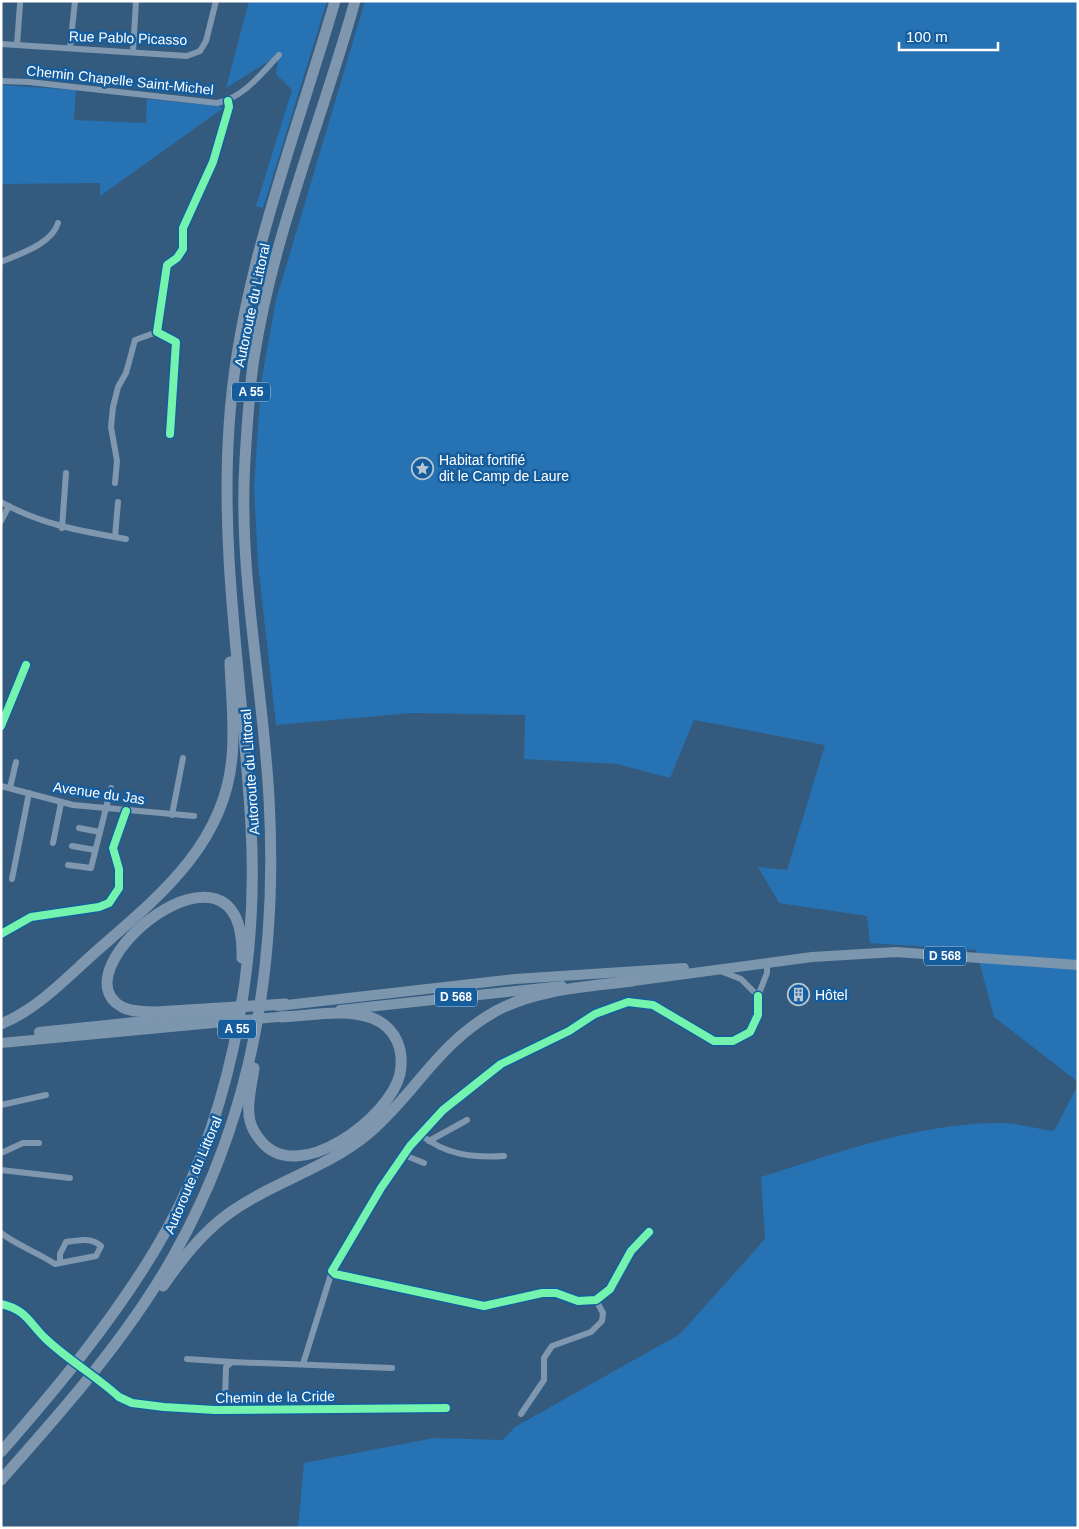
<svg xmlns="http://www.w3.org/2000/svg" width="1079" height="1529" font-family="Helvetica,sans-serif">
<rect width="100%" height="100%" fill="#345b7e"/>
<g fill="#2672b2">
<polygon points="249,1 327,1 263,208 256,206 292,90 276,74 278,62 274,58 226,88"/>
<polygon points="365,1 1078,1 1078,1082 994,1017 976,950 870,943 867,916 779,903 758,867 787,870 825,745 694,720 670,778 617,764 524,759 525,715 412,713 276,725 258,564 254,487 261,383 276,300"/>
<polygon points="1,85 76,90 74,120 146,123 147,99 220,106 222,109 100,196 100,183 1,184"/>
<path d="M 1078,1085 L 1078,1528 L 298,1528 L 304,1463 L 434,1438 L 503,1440 L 515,1427 L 680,1334 L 765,1239 L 761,1177 C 840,1152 918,1123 1001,1123 C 1019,1123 1037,1129 1054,1131 Z"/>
</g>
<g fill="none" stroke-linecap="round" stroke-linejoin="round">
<g stroke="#7f97af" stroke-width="6">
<polyline points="1,44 187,56 200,51 206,41 216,1"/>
<polyline points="17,45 20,4"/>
<polyline points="70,48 75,1"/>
<polyline points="133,52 136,1"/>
<path d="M 1,81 L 29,82 L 217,103 C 243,98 261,74 279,55"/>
<path d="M 1,262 C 19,254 52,244 58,223"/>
<polyline points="170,434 176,342 157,332 167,265 177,258 183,249 183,228 213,162 229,107 228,101"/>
<polyline points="115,483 117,461 111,427 113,407 118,387 126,373 135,340 157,332"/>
<path d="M 1,502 C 42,525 81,531 126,539"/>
<polyline points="1,521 9,506"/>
<polyline points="62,528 66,473"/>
<polyline points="115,537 118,502"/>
<polyline points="1,726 26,665"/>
<polyline points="1,786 73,805 194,816"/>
<polyline points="10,788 16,762"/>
<polyline points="172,815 183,758"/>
<polyline points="79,828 100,832"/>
<polyline points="53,843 61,803"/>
<polyline points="72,846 95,850"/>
<polyline points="68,865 91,868 111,788"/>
<polyline points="12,879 29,793"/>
<polyline points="1,934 31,917 99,907 109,903 119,888 119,869 113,848 126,811"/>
<polyline points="723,972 741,979 758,996 767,973 767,962"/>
<polyline points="1,1105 46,1095"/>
<path d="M 420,1134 C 445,1155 473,1158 504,1156"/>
<polyline points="429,1141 467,1120"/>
<polyline points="1,1153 23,1143 39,1143"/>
<polyline points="404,1155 424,1163"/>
<polyline points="1,1170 70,1178"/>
<polyline points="649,1232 631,1251 610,1289 596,1300 578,1301 556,1293 542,1293 484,1306 335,1274 332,1271 381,1188 410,1146 443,1110 501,1064 569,1031 595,1014 628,1002 653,1005 714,1041 733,1041 750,1032 758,1015 758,996"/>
<path d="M 1,1233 C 18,1246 37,1252 55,1264 L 60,1263 L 96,1256 L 101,1246 C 91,1237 79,1240 66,1242 L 60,1254 L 60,1263"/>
<path d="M 1,1304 C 27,1310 29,1323 46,1339 C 68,1360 96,1376 119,1397 L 132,1403 L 164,1407 L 215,1410 L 446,1408"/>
<polyline points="187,1359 232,1362"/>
<polyline points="303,1364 332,1271"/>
<polyline points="215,1410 225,1400 226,1367 232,1362 392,1368"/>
<polyline points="521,1414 544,1380 544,1358 552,1346 591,1332 602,1321 603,1313 596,1300"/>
</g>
<g stroke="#7c96ad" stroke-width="10">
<polyline points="626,982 812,957 896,952 1078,965"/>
<polyline points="278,1006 515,979 684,968"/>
<polyline points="340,1010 562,986"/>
<polyline points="39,1032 231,1012"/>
<polyline points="1,1043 288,1016"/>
</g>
<g stroke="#7f97ae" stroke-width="11">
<path d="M 242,958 C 246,812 53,970 122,1007 C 132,1012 145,1012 156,1012 L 285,1004"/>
<path d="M 1,1024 C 40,1008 69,975 100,948 C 160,896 225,843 232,757 C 235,725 231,694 230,662"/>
<path d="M 254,1068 C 252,1084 246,1105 250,1121 C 252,1129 256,1135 261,1141 C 298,1187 390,1117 400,1074 C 402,1063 401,1050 397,1041 C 392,1030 383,1022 372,1018 C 344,1008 310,1016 281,1017"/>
<path d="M 163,1286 C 182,1259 201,1234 228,1214 C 272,1182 326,1169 369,1133 C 416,1093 437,1044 496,1011 C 537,989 586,987 632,981"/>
<path d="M 1,1452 C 57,1388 111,1323 155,1250 C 229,1128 259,968 251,827 C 244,694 220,561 229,427 C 238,279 294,142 335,1"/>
<path d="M 1,1480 C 63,1410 128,1337 174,1255 C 254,1113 278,959 269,798 C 263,686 238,573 245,460 C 247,426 249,391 254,358 C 273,235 322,120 355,1"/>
</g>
<defs>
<g id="cycleway">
<polyline points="170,434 176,342 157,332 167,265 177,258 183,249 183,228 213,162 229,107 228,101"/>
<polyline points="1,726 26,665"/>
<polyline points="1,934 31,917 99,907 109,903 119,888 119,869 113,848 126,811"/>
<polyline points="649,1232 631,1251 610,1289 596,1300 578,1301 556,1293 542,1293 484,1306 335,1274 332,1271 381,1188 410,1146 443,1110 501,1064 569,1031 595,1014 628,1002 653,1005 714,1041 733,1041 750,1032 758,1015 758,996"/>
<path d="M 1,1304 C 27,1310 29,1323 46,1339 C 68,1360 96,1376 119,1397 L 132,1403 L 164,1407 L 215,1410 L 446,1408"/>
</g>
</defs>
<use href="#cycleway" stroke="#155d9d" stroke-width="11"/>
<use href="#cycleway" stroke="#73f3ae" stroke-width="8"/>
</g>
<defs>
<symbol id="sight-ring" viewBox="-11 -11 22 22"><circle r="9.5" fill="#155d9d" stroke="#b8c6d2" stroke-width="1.5"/><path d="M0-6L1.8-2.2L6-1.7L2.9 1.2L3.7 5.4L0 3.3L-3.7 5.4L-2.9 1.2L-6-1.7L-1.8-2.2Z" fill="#b8c6d2"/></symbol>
<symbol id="building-ring" viewBox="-11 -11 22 22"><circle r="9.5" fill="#155d9d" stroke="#b8c6d2" stroke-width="1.5"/><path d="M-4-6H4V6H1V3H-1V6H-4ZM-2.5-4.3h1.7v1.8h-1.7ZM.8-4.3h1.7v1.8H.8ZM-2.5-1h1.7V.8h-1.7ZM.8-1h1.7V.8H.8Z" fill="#b8c6d2"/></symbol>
</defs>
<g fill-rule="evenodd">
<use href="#sight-ring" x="410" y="456" width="25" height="25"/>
<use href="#building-ring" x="786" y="982" width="25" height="25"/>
</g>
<g text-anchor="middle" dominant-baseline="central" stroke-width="5" stroke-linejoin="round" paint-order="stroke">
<g fill="#155d9d" stroke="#b9cee2" stroke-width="1">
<rect x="232" y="382.5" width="38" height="19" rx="4"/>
<rect x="924" y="946.5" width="42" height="19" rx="4"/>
<rect x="435" y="987.5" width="42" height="19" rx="4"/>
<rect x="218" y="1019.5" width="38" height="19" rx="4"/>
</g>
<g font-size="12" font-weight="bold" fill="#fff">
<text x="251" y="392">A 55</text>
<text x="945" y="956">D 568</text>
<text x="456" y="997">D 568</text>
<text x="237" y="1029">A 55</text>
</g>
<g font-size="14" fill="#fff" stroke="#155d9d">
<text transform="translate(128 38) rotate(2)">Rue Pablo Picasso</text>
<text transform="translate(120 80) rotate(6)">Chemin Chapelle Saint-Michel</text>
<text transform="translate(252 305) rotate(-78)">Autoroute du Littoral</text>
<text transform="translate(250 772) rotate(-94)">Autoroute du Littoral</text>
<text transform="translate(99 793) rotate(8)">Avenue du Jas</text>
<text transform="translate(193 1175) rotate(-67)">Autoroute du Littoral</text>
<text transform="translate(275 1397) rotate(-1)">Chemin de la Cride</text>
</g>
<g font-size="14" fill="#fff" stroke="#155d9d" text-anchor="start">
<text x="439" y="460">Habitat fortifié<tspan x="439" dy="16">dit le Camp de Laure</tspan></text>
<text x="815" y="995">Hôtel</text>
</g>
</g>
<rect width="1079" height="1529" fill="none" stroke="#ffffff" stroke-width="5"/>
<path d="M899 42v8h99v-8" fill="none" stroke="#ffffff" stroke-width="2.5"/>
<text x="906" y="42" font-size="15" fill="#ffffff" stroke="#155d9d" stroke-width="4" paint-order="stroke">100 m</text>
</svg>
